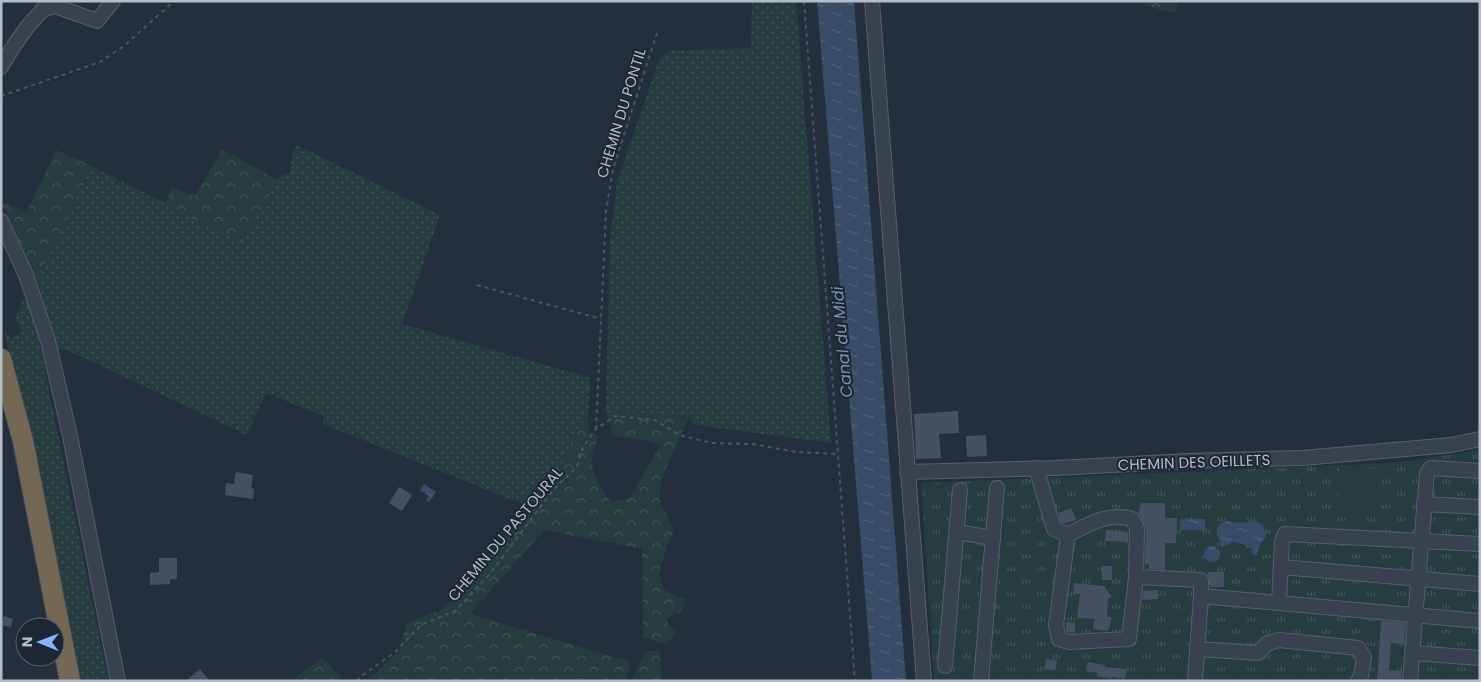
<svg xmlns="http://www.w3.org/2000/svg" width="1481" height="682" font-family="Poppins,sans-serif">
<defs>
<pattern id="grass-dots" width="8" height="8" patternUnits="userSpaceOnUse" patternTransform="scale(1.25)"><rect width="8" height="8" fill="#263c3f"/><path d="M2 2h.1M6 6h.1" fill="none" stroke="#435659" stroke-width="1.8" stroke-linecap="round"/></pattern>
<pattern id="forest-crowns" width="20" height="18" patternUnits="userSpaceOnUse" patternTransform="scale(1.25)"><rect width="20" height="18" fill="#263c3f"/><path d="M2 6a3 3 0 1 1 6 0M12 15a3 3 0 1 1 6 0" fill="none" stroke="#435659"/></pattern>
<pattern id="park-tufts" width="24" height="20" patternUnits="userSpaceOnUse" patternTransform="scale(1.25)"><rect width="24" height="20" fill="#263c3f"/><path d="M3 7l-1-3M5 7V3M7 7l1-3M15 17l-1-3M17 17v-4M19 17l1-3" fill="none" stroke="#435659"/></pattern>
<pattern id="water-ripples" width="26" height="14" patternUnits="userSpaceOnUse" patternTransform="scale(1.25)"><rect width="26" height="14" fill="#394c67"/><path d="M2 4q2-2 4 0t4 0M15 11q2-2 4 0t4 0" fill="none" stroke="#53647b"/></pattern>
</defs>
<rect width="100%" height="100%" fill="#242f3e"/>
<g fill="url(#grass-dots)">
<polygon points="752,1 796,1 831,443 695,425 689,417 606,410 610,240 617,182 659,59 670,51 751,48"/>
<polygon points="297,145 440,215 402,324 591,378 588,415 581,425 557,475 531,500 527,506 323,424 323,416 266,393 247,435 65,349 57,350 37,280 92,166 242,242 280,176 290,173 292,155"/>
<polygon points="23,299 32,306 108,681 81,681 23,408 4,331 11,338 22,331 15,319"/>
</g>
<g fill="url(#forest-crowns)">
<polygon points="1135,1 1178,1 1176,13 1163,11"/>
<polygon points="222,149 278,180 242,243 165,204 172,187 195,196"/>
<polygon points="56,150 92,166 37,280 1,202 27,211"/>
<path d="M 606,410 L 689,417 L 661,480 L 659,499 L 674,531 L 667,544 L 659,574 L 664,590 L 685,599 L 681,612 L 673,614 L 666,621 L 676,633 L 666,644 L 643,637 L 642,549 L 544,530 L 470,614 L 631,662 L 626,681 L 578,679 L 577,681 L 366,681 L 400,650 L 406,623 L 441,610 L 473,579 L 531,500 L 557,475 L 581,425 L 588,415 L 589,432 L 599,436 C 584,468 595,475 610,502 L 629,499 L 660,446 L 646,440 L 613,436 Z"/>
<polygon points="646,651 660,651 662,681 632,681"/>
<polygon points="322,658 341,677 340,681 291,681"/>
</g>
<polygon fill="url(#park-tufts)" points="1480,450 1480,681 934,681 921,483 1394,463"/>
<polygon fill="#263c3f" points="1340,467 1377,469 1375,510 1338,508"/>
<g fill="url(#water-ripples)">
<polygon points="817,1 854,1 906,681 872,681"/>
<polygon points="424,484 436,492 429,502 426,500 429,496 420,490"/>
<rect x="1180" y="519" width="25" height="11"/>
<path d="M 1226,521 L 1239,523 L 1255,521 L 1263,525 L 1266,536 L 1260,544 L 1257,555 L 1253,554 L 1251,548 L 1246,548 L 1246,545 L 1234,542 L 1222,547 C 1220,539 1213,534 1219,525 Z"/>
<circle cx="1212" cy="554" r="8"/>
</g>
<g fill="#455162">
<polygon points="958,411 959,433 939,434 941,458 916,459 914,414"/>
<polygon points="986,435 987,456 967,457 966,436"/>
<polygon points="236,472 253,475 251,488 254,489 253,499 225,495 226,483 234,484"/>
<polygon points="399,487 412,495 402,511 389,503"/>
<polygon points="1141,503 1165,503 1165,518 1177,518 1176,543 1165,543 1165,570 1149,569 1149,564 1145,565 1146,528 1138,513"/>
<polygon points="1071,508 1076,519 1065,524 1061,523 1058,513"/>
<polygon points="1106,530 1128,532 1128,542 1105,541"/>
<polygon points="159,558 177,558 177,579 170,579 170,584 150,585 150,573 159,572"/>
<rect x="1102" y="566" width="10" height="14"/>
<polygon points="1208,572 1224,572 1224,587 1210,587"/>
<polygon points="1074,583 1104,586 1112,597 1108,599 1107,617 1112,617 1108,631 1093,629 1095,619 1077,618 1080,594 1073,593"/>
<polygon points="1158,590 1158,599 1142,600 1143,591"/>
<polygon points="4,616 13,619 11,627 1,625"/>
<polygon points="1381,621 1406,623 1404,644 1391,643 1389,670 1402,671 1401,681 1377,681"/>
<polygon points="1066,622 1075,623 1075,633 1066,632"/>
<polygon points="1046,659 1057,660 1055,670 1045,669"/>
<polygon points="1088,662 1105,665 1105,667 1127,669 1125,679 1112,677 1112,679 1097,676 1098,673 1086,671"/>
<polygon points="200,669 210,681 186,681"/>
</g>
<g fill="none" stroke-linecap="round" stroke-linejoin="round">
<defs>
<g id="minor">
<polyline points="872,1 924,681"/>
<polyline points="44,9 55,6 97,21 113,1"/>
<path d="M 1,67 C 9,53 18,39 28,26 C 35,17 43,12 48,1"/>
<polyline points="1,221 26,275 48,341 70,436 118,681"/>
<path d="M 1036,468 L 1054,529 L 1068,535 L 1056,625 L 1059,639 L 1069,642 L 1129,639 L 1136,577 L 1137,528 L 1132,519 C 1108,512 1089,524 1068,535"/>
<polyline points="907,472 1056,468 1189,461 1303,458 1451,445 1480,439"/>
<polyline points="1424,504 1480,507"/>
<polyline points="957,532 993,538"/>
<polyline points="1281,567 1480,584"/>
<polyline points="1136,577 1201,580 1201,596 1480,621"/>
<polyline points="1279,603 1282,541 1285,534 1480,544"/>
<polyline points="1198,649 1258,653 1268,643 1279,640 1358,648 1364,657 1361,676 1358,681"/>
<polyline points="1412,653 1480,658"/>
<polyline points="945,666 960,490"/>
<polyline points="981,681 997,488"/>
<polyline points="1195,681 1201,596"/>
<polyline points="1410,681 1427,473 1431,468 1480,471"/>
</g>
<polyline id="highway" points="1,359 23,441 70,681"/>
</defs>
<use href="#minor" stroke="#565f6c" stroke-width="16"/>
<use href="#highway" stroke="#434c59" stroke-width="22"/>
<g stroke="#44595c" stroke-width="2" stroke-dasharray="4 4" stroke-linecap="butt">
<polyline points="804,1 855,681"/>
<polyline points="1,96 100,62 124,46 174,1"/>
<polyline points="477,285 601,319"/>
<polyline points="596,429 606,211 613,169 657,33"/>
<polyline points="357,681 360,677 394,653 421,625 455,611 489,575 554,489 577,467 583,447 596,429 615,416 655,420 679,435 712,443 752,444 797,452 838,454"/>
</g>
<use href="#minor" stroke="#38414e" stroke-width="14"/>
<use href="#highway" stroke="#746855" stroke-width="20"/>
</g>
<g text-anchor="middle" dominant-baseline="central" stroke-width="4" stroke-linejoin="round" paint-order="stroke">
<g font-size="15" fill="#b4bcc9" stroke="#1d2633">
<text transform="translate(621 113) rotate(-73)">CHEMIN DU PONTIL</text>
<text transform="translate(1194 462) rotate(-2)">CHEMIN DES OEILLETS</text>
<text transform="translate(505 534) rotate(-50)">CHEMIN DU PASTOURAL</text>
</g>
<g font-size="16" font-style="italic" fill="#7c92b1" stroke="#1d2633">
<text transform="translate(842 342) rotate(-95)">Canal du Midi</text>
</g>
</g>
<rect width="1481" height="682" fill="none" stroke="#b4bcc9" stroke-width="5"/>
<g transform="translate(40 642) rotate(271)"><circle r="24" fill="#1d2633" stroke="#59626f"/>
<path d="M0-4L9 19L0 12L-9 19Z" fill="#8ab4f8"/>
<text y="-8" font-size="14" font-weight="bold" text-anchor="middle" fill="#b4bcc9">N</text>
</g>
</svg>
